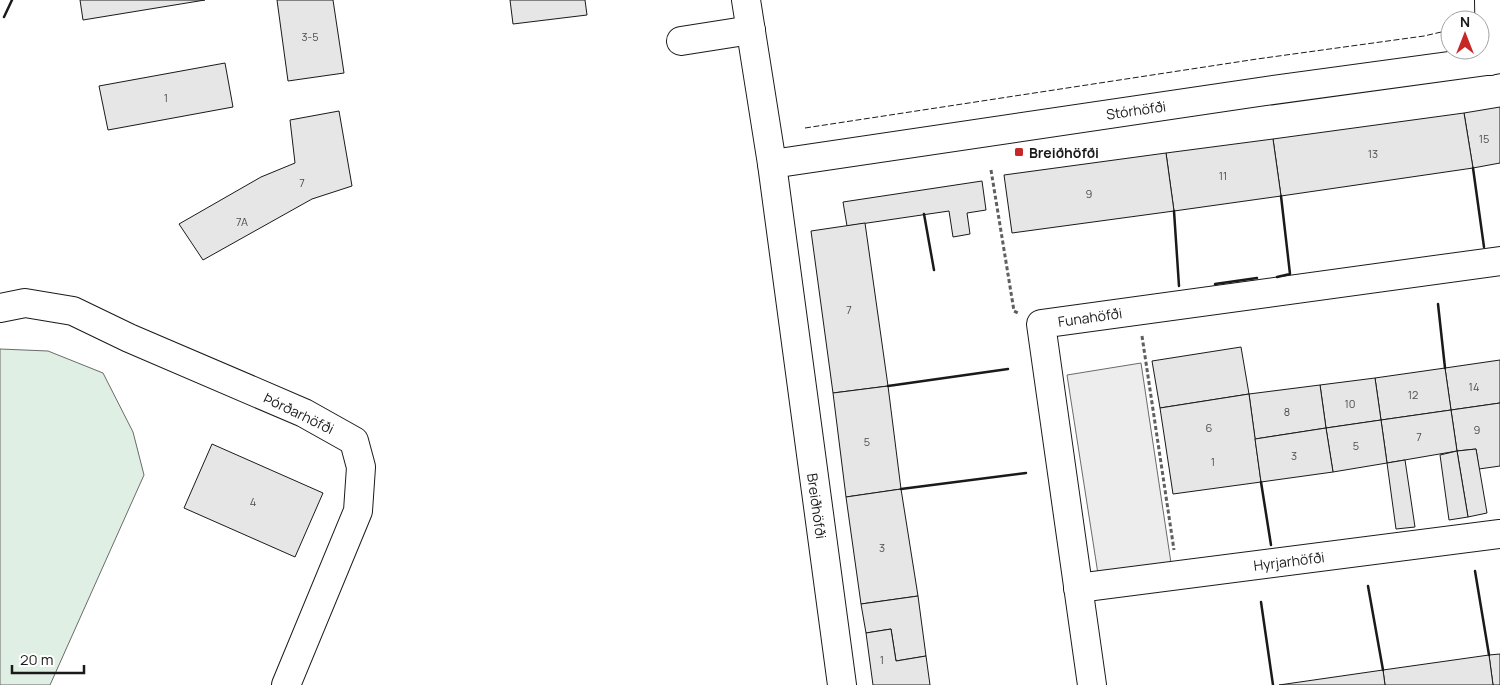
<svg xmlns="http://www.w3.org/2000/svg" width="1500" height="685" font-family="Manrope,sans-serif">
<rect width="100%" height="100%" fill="#fff"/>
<polygon fill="#e0efe3" stroke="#6a6a6a" points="0,349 48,351 103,373 133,432 144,475 50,685 0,685"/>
<polygon fill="#ededed" stroke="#6a6a6a" points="1141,363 1171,563 1098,574 1067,375"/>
<g fill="#e6e6e6" stroke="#1a1a1a">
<polygon points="80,0 205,0 83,20"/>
<polygon points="277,0 333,0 344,73 288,81"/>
<polygon points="510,0 585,0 587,15 513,24"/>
<polygon points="225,63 233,107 108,130 99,86"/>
<polygon points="1500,107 1500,163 1473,168 1464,113"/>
<polygon points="339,111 352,186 312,199 203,260 179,224 261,177 295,163 290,120"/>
<polygon points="1464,113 1473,168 1281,196 1273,139"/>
<polygon points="1273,139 1281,196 1174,211 1166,153"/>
<polygon points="1166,153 1174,211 1012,233 1004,175"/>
<polygon points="982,181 986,210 967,213 970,234 953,237 949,211 847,226 843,202"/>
<polygon points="865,223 888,386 833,393 811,231"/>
<polygon points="1241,347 1249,394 1160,408 1152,361"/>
<polygon points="1500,360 1500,403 1451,410 1445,368"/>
<polygon points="1445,368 1451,410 1381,420 1375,378"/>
<polygon points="1375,378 1381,420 1326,428 1320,385"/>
<polygon points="1320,385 1326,428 1255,439 1249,394"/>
<polygon points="888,386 901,489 846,497 833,393"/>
<polygon points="1249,394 1261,482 1173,494 1160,408"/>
<polygon points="1500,403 1500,466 1479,469 1476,449 1457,451 1451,410"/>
<polygon points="1451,410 1457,451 1387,463 1381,420"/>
<polygon points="1381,420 1387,463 1333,472 1326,428"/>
<polygon points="1326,428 1333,472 1261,482 1255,439"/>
<polygon points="212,444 323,493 295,557 184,508"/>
<polygon points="1476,449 1487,513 1468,517 1457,451"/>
<polygon points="1457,451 1468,517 1449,520 1440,455"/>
<polygon points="1405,460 1415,527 1396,529 1387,463"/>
<polygon points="901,489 918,596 861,604 846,497"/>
<polygon points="918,596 926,656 896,661 891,629 866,633 861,604"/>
<polygon points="891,629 896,661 926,656 930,685 873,685 866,633"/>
<polygon points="1500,654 1500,685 1493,685 1489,655"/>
<polygon points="1489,655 1493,685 1385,685 1383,670"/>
<polygon points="1383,670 1385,685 1279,685"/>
</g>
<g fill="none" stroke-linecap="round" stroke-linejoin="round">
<defs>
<g id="minor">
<polyline points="746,0 772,164 842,685"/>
<polyline points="1489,0 1490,61"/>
<polyline points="681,41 751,30"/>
<polyline points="772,164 1259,92 1500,59"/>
<polyline points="0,308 25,303 73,311 129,338 304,413 354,441 361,467 358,511 286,685"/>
<polyline points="1078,588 1500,534"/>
<polyline points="1092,685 1041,324 1500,261"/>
</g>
</defs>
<use href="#minor" stroke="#1a1a1a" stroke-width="30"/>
<g stroke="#5f5f5f" stroke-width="3" stroke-dasharray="4 2.5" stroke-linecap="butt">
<polyline points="991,170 1014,311 1018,313"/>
<polyline points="1142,336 1174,550"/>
</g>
<use href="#minor" stroke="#fff" stroke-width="28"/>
<polyline stroke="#1a1a1a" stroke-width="1" stroke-dasharray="6 2.5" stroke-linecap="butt" points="805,128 1257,59 1424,36 1450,30"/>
<g stroke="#1a1a1a" stroke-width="2.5">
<polyline points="4,17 12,0"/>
<polyline points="1473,168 1484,247"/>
<polyline points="1174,211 1179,286"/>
<polyline points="924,214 934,270"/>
<polyline points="1277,277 1290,274 1281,196"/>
<polyline points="1215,284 1257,278"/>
<polyline points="1438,304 1445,368"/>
<polyline points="888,386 1008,369"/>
<polyline points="1261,482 1271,545"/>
<polyline points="901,489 1026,473"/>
<polyline points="1475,571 1489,655"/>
<polyline points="1368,586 1383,670"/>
<polyline points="1261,602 1273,685"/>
</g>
</g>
<rect fill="#c62828" stroke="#fff" stroke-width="2" x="1014" y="147" width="10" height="10" rx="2.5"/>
<g text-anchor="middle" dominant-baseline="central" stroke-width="4" stroke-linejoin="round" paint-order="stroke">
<g font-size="11" fill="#4d4d4d">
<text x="310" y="36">3-5</text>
<text x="166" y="97">1</text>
<text x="1484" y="138">15</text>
<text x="1373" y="153">13</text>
<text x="1223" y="175">11</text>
<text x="302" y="182">7</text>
<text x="1089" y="193">9</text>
<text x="242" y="221">7A</text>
<text x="849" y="309">7</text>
<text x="1474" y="386">14</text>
<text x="1413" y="394">12</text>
<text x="1350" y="403">10</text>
<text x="1287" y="411">8</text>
<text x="1209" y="427">6</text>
<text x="1477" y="429">9</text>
<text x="1419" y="436">7</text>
<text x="867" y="441">5</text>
<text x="1356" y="445">5</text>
<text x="1294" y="455">3</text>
<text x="1213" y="461">1</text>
<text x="253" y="501">4</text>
<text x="882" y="547">3</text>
<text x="882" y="659">1</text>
</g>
<g font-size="14" fill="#1a1a1a" stroke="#fff">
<text transform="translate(1136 110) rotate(-8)">Stórhöfði</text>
<text transform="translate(1090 317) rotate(-8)">Funahöfði</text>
<text transform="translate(299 413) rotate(26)">Þórðarhöfði</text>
<text transform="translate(817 506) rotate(82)">Breiðhöfði</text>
<text transform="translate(1289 561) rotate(-7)">Hyrjarhöfði</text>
</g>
<g font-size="14" font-weight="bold" fill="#1a1a1a" stroke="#fff" text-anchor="start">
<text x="1029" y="152">Breiðhöfði</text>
</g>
</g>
<g transform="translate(1465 35)"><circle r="24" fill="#ffffff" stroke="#a3a3a3"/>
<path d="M0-4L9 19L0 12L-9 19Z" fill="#c62828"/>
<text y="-8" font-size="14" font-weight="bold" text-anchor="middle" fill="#1a1a1a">N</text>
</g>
<path d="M12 665v8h72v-8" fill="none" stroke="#1a1a1a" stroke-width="2.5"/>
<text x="20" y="665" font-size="15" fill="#1a1a1a" stroke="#ffffff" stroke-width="4" paint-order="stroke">20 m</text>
</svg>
